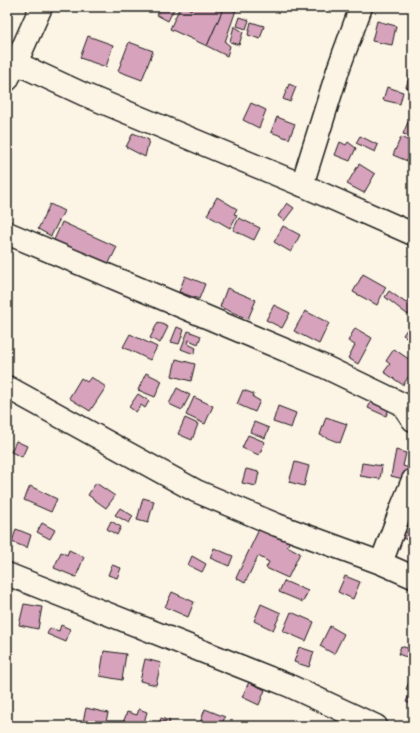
<svg xmlns="http://www.w3.org/2000/svg" width="420" height="733" font-family="Caveat,sans-serif">
<rect width="100%" height="100%" fill="#fcf5e5"/>
<filter id="ink" filterUnits="userSpaceOnUse"><feTurbulence type="fractalNoise" baseFrequency=".025" numOctaves="2"/><feDisplacementMap in="SourceGraphic" scale="8" xChannelSelector="R" yChannelSelector="G"/><feConvolveMatrix kernelMatrix="1 2 1 2 8 2 1 2 1" color-interpolation-filters="sRGB"/></filter>
<g filter="url(#ink)">
<g fill="#d7a3bc" stroke="#1c1c1c">
<polygon points="161,7 175,7 168,21 157,15"/>
<polygon points="180,7 186,7 191,10 193,7 208,8 208,7 224,7 207,46 170,29"/>
<polygon points="224,7 227,7 235,11 236,10 225,42 230,46 227,56 207,46"/>
<polygon points="240,17 249,20 246,29 237,26"/>
<polygon points="377,21 396,26 392,45 372,41"/>
<polygon points="251,22 264,26 260,39 248,35"/>
<polygon points="234,26 243,32 239,45 230,42"/>
<polygon points="88,36 113,45 106,67 80,58"/>
<polygon points="129,42 153,51 142,80 118,71"/>
<polygon points="411,72 413,73 413,89 406,87"/>
<polygon points="289,84 296,87 290,102 283,99"/>
<polygon points="387,87 403,92 400,104 383,100"/>
<polygon points="251,103 266,110 259,128 243,120"/>
<polygon points="277,117 295,124 289,139 271,132"/>
<polygon points="408,122 413,124 413,137 403,134"/>
<polygon points="133,133 149,140 145,157 126,147"/>
<polygon points="360,136 378,145 375,152 356,143"/>
<polygon points="401,137 413,143 412,163 393,155"/>
<polygon points="340,142 346,145 348,142 356,148 350,161 335,155"/>
<polygon points="359,164 375,174 364,193 347,184"/>
<polygon points="217,197 237,209 234,214 237,215 230,228 207,215"/>
<polygon points="287,203 294,208 284,221 278,216"/>
<polygon points="50,204 64,211 51,236 38,229"/>
<polygon points="239,218 260,228 254,240 233,230"/>
<polygon points="62,222 117,247 108,265 54,240"/>
<polygon points="283,226 300,235 291,252 274,242"/>
<polygon points="363,274 386,287 377,305 353,292"/>
<polygon points="185,276 205,284 199,299 179,292"/>
<polygon points="227,288 256,300 248,319 220,307"/>
<polygon points="389,291 406,303 413,294 413,308 408,315 385,297"/>
<polygon points="274,305 290,313 282,328 266,320"/>
<polygon points="305,311 329,323 319,344 294,331"/>
<polygon points="158,322 168,327 160,343 150,338"/>
<polygon points="410,325 413,327 413,341 403,335"/>
<polygon points="177,327 184,330 179,344 171,342"/>
<polygon points="355,328 372,338 358,364 348,358 355,345 348,341"/>
<polygon points="188,331 201,336 198,344 189,340 188,344 196,348 194,354 181,349"/>
<polygon points="130,334 157,347 150,360 123,347"/>
<polygon points="394,349 413,362 413,370 403,385 384,372 390,364 386,361"/>
<polygon points="176,359 195,364 191,381 172,376"/>
<polygon points="146,373 162,381 155,397 138,390"/>
<polygon points="91,377 106,387 90,411 69,398 81,378 87,382"/>
<polygon points="177,388 190,395 182,410 169,404"/>
<polygon points="377,389 394,397 386,416 368,408"/>
<polygon points="243,390 254,394 253,397 260,401 255,412 237,404"/>
<polygon points="138,394 149,401 145,408 141,405 136,412 129,407"/>
<polygon points="194,397 213,406 205,424 186,415"/>
<polygon points="278,406 296,413 291,428 273,422"/>
<polygon points="326,417 347,424 340,443 320,435"/>
<polygon points="185,418 198,424 192,440 178,434"/>
<polygon points="254,422 269,428 265,438 250,432"/>
<polygon points="248,435 265,442 259,455 242,448"/>
<polygon points="16,441 27,446 22,457 11,452"/>
<polygon points="396,450 406,453 403,466 413,469 412,481 391,476"/>
<polygon points="295,462 309,466 304,486 289,482"/>
<polygon points="362,463 382,466 380,479 360,476"/>
<polygon points="246,469 259,472 256,486 242,483"/>
<polygon points="96,483 115,496 106,508 88,495"/>
<polygon points="30,486 57,499 51,512 24,500"/>
<polygon points="143,498 154,501 148,523 137,520"/>
<polygon points="120,508 133,516 129,523 115,515"/>
<polygon points="111,521 121,527 117,535 107,529"/>
<polygon points="42,523 55,530 50,539 37,532"/>
<polygon points="261,525 291,540 287,546 300,553 288,578 266,568 269,562 258,556 245,583 236,578"/>
<polygon points="16,529 31,535 27,548 12,542"/>
<polygon points="397,529 413,534 413,556 408,554 412,541 395,536"/>
<polygon points="214,548 233,556 229,566 210,558"/>
<polygon points="69,550 84,557 76,577 54,568 61,552 67,555"/>
<polygon points="192,556 206,564 202,572 188,565"/>
<polygon points="112,565 121,568 117,578 108,575"/>
<polygon points="345,576 360,582 353,599 338,592"/>
<polygon points="284,581 308,591 303,602 279,592"/>
<polygon points="172,592 194,602 188,617 165,607"/>
<polygon points="24,604 42,607 38,629 19,625"/>
<polygon points="261,604 281,613 273,630 254,621"/>
<polygon points="291,612 314,622 306,641 283,631"/>
<polygon points="61,625 70,629 66,642 47,634 50,628 59,631"/>
<polygon points="330,626 344,634 334,654 320,646"/>
<polygon points="7,638 11,640 8,649 7,649"/>
<polygon points="401,646 413,650 412,659 398,654"/>
<polygon points="299,647 314,652 309,667 294,662"/>
<polygon points="104,651 126,654 122,680 100,676"/>
<polygon points="145,659 161,663 156,685 140,681"/>
<polygon points="413,673 413,705 406,702 411,691 406,689"/>
<polygon points="249,682 265,690 259,705 242,697"/>
<polygon points="86,708 108,713 105,726 82,726"/>
<polygon points="139,709 147,712 143,726 122,726 127,712 137,715"/>
<polygon points="205,709 225,717 221,726 199,726"/>
<polygon points="161,718 170,721 168,726 158,726"/>
</g>
<g fill="none" stroke-linecap="round" stroke-linejoin="round">
<defs>
<g id="minor">
<polyline points="16,63 41,7"/>
<polyline points="7,80 16,63 83,94 302,185 413,234"/>
<polyline points="302,185 339,67 361,7"/>
<polyline points="7,233 323,366 402,404 413,420"/>
<polyline points="7,387 196,491 277,525 381,563 413,577"/>
<polyline points="381,563 402,507 413,480"/>
<polyline points="7,574 290,686 376,726"/>
</g>
</defs>
<use href="#minor" stroke="#1c1c1c" stroke-width="25"/>
<use href="#minor" stroke="#fcf5e5" stroke-width="22"/>
</g>
</g>
<rect width="420" height="733" fill="none" stroke="#fcf5e5" stroke-width="24"/>
<rect x="12" y="12" width="396" height="709" fill="none" stroke="#1c1c1c" stroke-width="1.5" filter="url(#ink)"/>
</svg>
